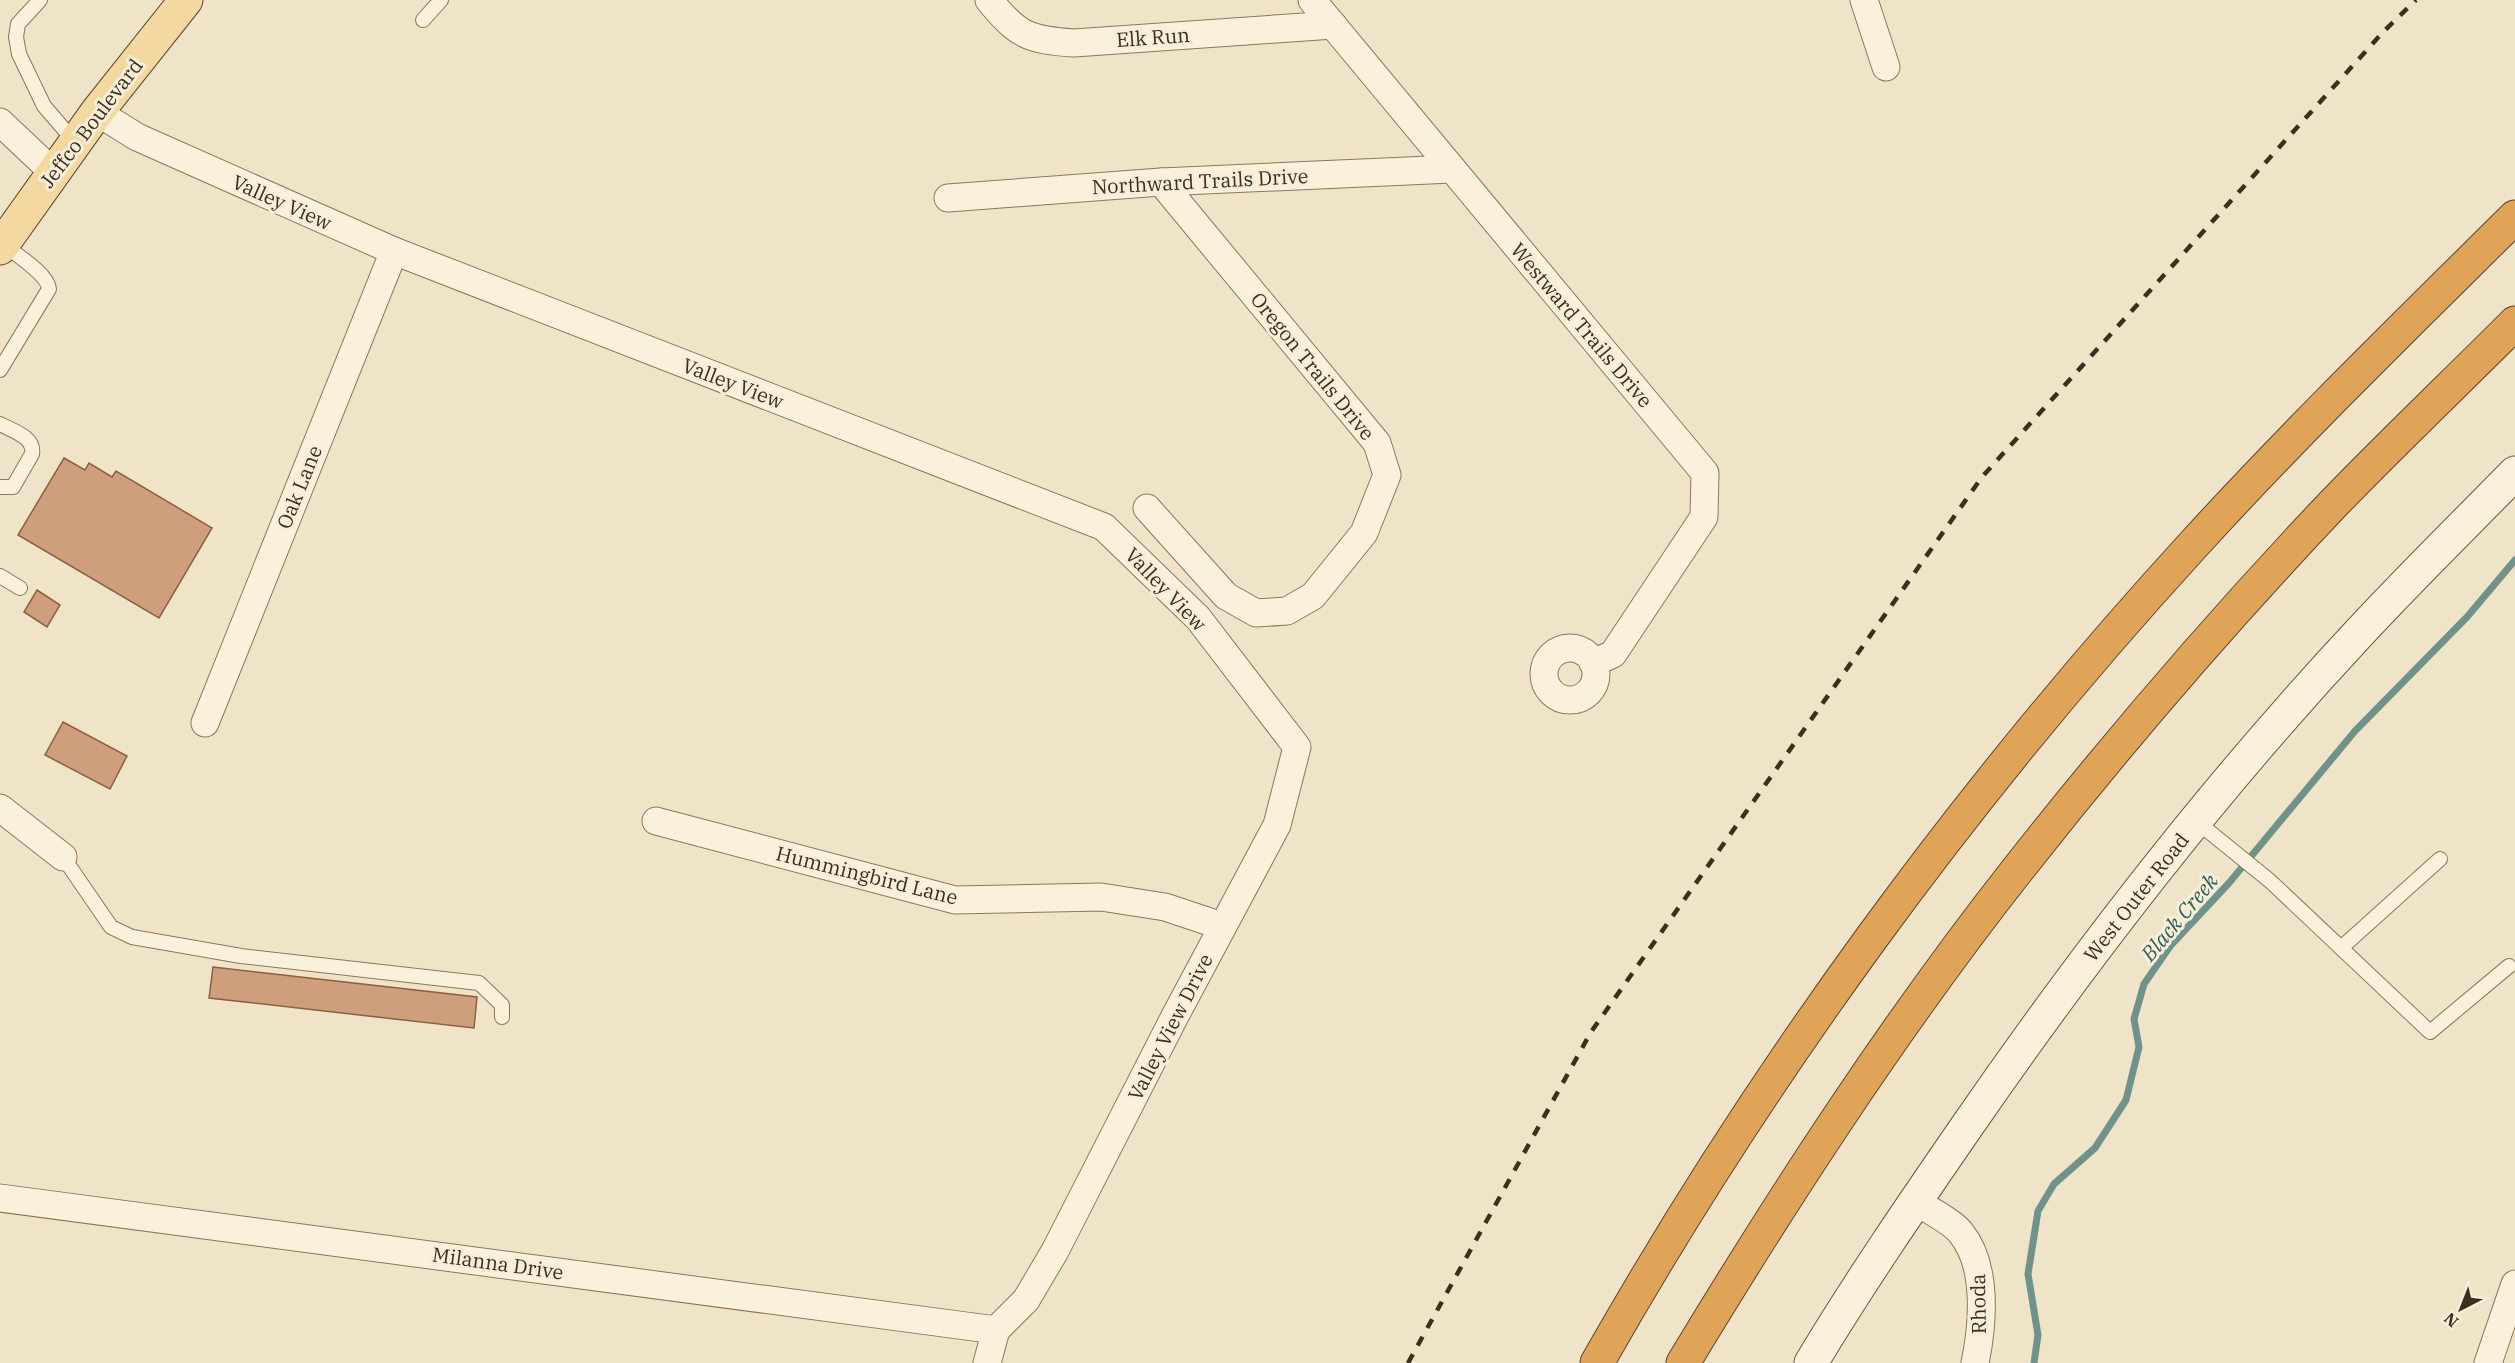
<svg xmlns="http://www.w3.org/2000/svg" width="2515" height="1363" font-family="'IBM Plex Serif',serif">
<rect width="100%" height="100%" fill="#f0e4c8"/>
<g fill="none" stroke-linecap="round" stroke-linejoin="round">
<polyline stroke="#6f938a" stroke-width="7" points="2034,1363 2038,1335 2028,1274 2038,1211 2054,1184 2095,1148 2126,1100 2139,1047 2134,1019 2144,984 2171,945 2229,883 2355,731 2467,617 2515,560"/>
</g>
<g fill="#cf9f7d" stroke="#8d5f41" stroke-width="1.5">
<polygon points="64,458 85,470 89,463 112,477 116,471 212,528 159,618 18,535"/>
<polygon points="37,590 60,605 47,627 24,612"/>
<polygon points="63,722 127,756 110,789 45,755"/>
<polygon points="213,967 477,997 474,1028 209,998"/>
</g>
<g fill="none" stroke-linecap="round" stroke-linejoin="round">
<defs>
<g id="lane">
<polyline points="40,0 18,24 16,37 19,54 44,106 75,142"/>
<polyline points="423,20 441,0"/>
<path d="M 0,370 L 49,289 C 48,274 15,254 3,244"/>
<path d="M 0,424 C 13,431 35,437 32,454 L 13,487 L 0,487"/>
<polyline points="0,576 20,588"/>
<polyline points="2196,821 2270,881 2430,1032 2509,966"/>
<polyline points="63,857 111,927 132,937 241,956 479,983 502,1005 502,1017"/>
<polyline points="2341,948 2440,859"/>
</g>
<g id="street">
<path d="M 989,0 C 1018,36 1029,40 1074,43 L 1333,25"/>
<polyline points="1312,0 1705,473 1704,517 1613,654 1593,663"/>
<polyline points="1864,0 1886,67"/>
<polyline points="97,112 137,137 394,251 1104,527 1198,618 1297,747 1277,825 1175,1016 1055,1251 1026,1300 996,1330"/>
<polyline points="0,122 53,172"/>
<polyline points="948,198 1161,182 1452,169"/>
<polyline points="1147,508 1226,596 1256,613 1287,611 1313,596 1364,533 1387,475 1377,443 1161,182"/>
<circle cx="1570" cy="674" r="26"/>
<polyline points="205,723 394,251"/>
<polyline points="0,808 63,857"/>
<polyline points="656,821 955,900 1101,897 1165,907 1222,926"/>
<polyline points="0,1198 996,1330"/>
<path d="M 1915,1201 C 1927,1209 1953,1222 1961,1233 C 1988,1266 1983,1324 1975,1363"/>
<polyline points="987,1363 996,1330"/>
<polyline points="2488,1363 2515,1284"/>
</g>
<path id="secondary" d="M 1811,1363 C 1859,1283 1912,1206 1965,1129 C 2085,955 2215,787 2359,633 C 2410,578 2463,526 2515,473"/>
<polyline id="primary" points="0,248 97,112 186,0"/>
<g id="highway">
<path d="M 1597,1363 C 1763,1070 1966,793 2193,545 C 2296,432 2406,325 2515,217"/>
<path d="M 1683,1363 C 1786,1193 1895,1025 2018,869 C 2118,742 2223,620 2334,503 C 2393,442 2455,383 2515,323"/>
</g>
</defs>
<use href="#lane" stroke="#8d765c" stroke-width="16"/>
<use href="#street" stroke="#8d765c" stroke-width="29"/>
<use href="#secondary" stroke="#6f573f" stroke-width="35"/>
<use href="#primary" stroke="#5b4430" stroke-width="35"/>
<use href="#highway" stroke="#5b4430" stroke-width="35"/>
<use href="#lane" stroke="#faf1dc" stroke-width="14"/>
<use href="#street" stroke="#faf1dc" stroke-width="27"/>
<use href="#secondary" stroke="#faf1dc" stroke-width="33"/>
<use href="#primary" stroke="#f3d9a0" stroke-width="33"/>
<use href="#highway" stroke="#e0a458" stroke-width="33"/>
<polyline stroke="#3d2e20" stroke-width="4.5" stroke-dasharray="10 10" stroke-linecap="butt" points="1408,1363 1591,1032 1982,477 2384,31 2416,0"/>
</g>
<g text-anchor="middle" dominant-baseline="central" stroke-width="6" stroke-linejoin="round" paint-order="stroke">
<g font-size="20" fill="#3d2e20" stroke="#f7eed8">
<text transform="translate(1153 37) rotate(-4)">Elk Run</text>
<text transform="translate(91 123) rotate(-53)">Jeffco Boulevard</text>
<text transform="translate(1200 181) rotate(-3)">Northward Trails Drive</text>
<text transform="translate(282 202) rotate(24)">Valley View</text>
<text transform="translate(1582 325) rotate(50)">Westward Trails Drive</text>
<text transform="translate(1313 366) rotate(51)">Oregon Trails Drive</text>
<text transform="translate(733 383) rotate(21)">Valley View</text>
<text transform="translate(299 487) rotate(-68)">Oak Lane</text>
<text transform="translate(1166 589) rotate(46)">Valley View</text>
<text transform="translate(867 875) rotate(14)">Hummingbird Lane</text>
<text transform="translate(2136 897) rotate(-52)">West Outer Road</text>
<text transform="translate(1170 1027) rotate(-63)">Valley View Drive</text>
<text transform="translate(498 1263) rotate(8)">Milanna Drive</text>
<text transform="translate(1978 1304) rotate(-91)">Rhoda</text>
</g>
<g font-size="21" font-style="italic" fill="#2f5d5a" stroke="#f7eed8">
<text transform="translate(2179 917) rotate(-50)">Black Creek</text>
</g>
</g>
<g transform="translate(2461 1309) rotate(222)" stroke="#f7eed8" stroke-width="4.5" paint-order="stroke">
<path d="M0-4.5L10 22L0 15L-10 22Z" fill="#3d2e20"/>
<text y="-9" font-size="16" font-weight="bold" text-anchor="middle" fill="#3d2e20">N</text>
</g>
</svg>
